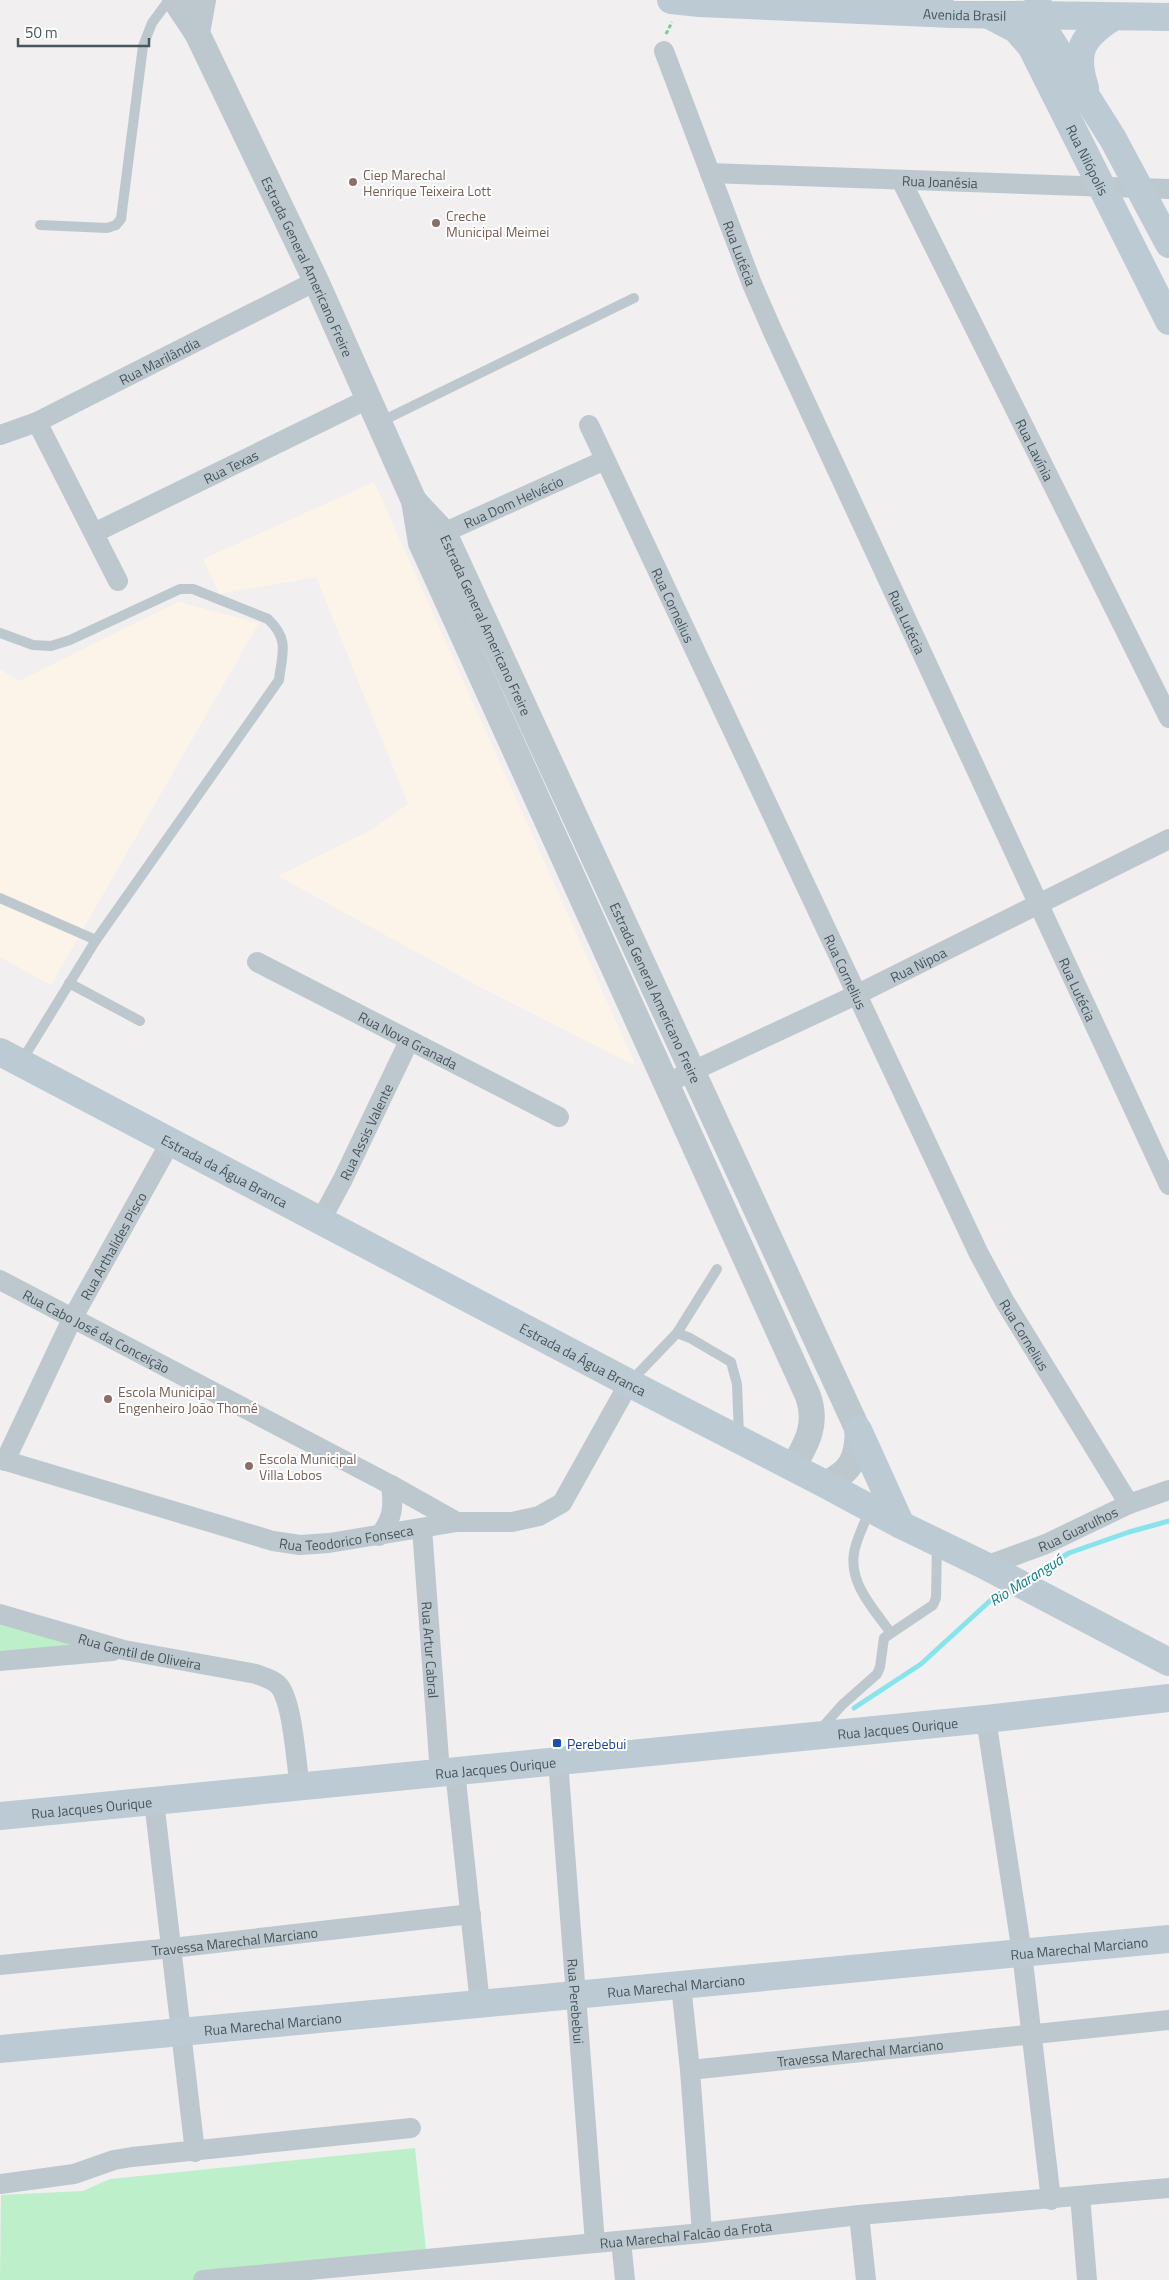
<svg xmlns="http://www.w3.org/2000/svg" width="1169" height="2280" font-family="'Titillium Web',sans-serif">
<rect width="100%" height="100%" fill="#f1efef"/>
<g fill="#fcf4e8">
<polygon points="374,482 636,1066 480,987 278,876 371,830 408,804 316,577 219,594 203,559"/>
<polygon points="178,602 259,623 51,985 0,957 0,669 19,681"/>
</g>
<g fill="#bdefca">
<polygon points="0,1614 124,1650 0,1661"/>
<polygon points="415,2148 426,2250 195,2280 0,2280 1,2195 83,2191 110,2179"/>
</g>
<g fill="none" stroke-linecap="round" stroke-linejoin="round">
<g stroke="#89e3ed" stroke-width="5">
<polyline points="1027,1578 1069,1553 1129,1532 1169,1521"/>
<polyline points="854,1708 921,1664 992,1599 1010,1589"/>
</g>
<polyline stroke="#74ce97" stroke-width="3" stroke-dasharray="4 2.5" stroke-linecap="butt" points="666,34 672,22"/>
<g stroke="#bdc8ce" stroke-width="10">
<polyline points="40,225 107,228 116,225 121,219 143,46 152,23 169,0"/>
<polyline points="380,422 634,298"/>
<path d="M 0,633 L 33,645 L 51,646 L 70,640 L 180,589 L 193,589 L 268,619 C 290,640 282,653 279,680 L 96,940 L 21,1062"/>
<polyline points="0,898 96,940"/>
<polyline points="69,983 140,1021"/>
<polyline points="677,1333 717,1269"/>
<polyline points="630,1382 677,1333 690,1338 731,1362 737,1384 739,1437"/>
<path d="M 870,1509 C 865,1523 856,1539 854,1553 C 849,1584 874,1609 890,1632"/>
<polyline points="819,1731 842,1705 877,1674 880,1667 884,1638 933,1605 936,1598 937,1544"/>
</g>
<g stroke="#bdc8ce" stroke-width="20">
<path id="s1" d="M 664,51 L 752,284 L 773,332 L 1169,1185"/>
<path id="s2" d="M 710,173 L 1169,189"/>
<path id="s3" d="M 902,182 L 1169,718"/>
<polyline points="37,422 118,581"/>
<path id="s4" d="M 589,425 L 979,1254 L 1005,1302 L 1129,1504"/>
<path id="s5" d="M 0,435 L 37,422 L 316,281"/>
<path id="s6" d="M 94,533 L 368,399"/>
<path id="s7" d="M 432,538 L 605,460"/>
<path id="s8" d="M 257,962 L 559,1117"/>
<path id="s9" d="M 665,1084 L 858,994 L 1169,839"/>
<path id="s10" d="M 321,1220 L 343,1179 L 409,1041"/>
<path id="s11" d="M 0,1280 L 391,1485 L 457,1522"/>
<path id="s12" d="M 0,1459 L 273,1541 L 300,1545 L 329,1543 L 457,1522 L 512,1522 L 539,1516 L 562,1503 L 629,1383"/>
<path id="s13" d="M 5,1461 L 72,1319 L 171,1141"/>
<path id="s14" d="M 422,1528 L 440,1773"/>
<path d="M 379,1536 C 393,1519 394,1506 391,1485"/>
<path id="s15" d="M 986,1566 L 1046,1544 L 1129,1504 L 1169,1490"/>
<path id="s16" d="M 0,1614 L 124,1650 L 256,1674 C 264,1677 275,1680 280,1687 C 293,1705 296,1763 300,1787"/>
<polyline points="0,1661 113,1651"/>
<polyline points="986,1719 1022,1953 1051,2200"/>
<path id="s17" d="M 558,1761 L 595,2243"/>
<polyline points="455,1771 480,2004"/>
<polyline points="154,1801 195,2152"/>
<path id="s18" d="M 0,1965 L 172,1948 L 471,1914"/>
<polyline points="681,1985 690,2070 702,2233"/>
<path id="s19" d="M 690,2070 L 1169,2020"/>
<polyline points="0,2184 74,2174 114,2160 132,2157 411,2128"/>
<polyline points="1080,2196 1087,2280"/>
<polyline points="859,2215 866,2280"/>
<polyline points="621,2241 625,2280"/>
<path id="s20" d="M 203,2280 L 702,2233 L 859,2215 L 1169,2188"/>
</g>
<g stroke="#bdc8ce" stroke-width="26">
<path id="s21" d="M 175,0 L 197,33 L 316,281 L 414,501 L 421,543 L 808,1396 C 818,1424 807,1443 793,1467"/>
<polyline points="197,33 203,0"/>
<path id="s22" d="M 414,501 L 444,533 L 858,1430 C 857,1459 852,1471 825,1484"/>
</g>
<g stroke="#bccad3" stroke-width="28">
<path id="s23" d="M 671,0 L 700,3 L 953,14 L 1169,17"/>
<polyline points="1038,4 1036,11 1040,23 1113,139 1169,244"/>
<path id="s24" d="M 991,16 L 1016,29 L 1031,46 L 1169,321"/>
<path d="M 1085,88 C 1073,51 1082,37 1113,17"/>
<path id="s25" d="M 0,1052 L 629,1383 L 825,1484 L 901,1525 L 986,1566 L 1169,1662"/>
<polyline points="858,1430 901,1525"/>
<path id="s26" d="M 0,1816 L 986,1719 L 1169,1698"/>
<path id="s27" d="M 0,2049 L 1169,1939"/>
</g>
</g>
<g fill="#8d6e63" stroke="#fff" stroke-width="2">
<circle cx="353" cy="182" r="5"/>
<circle cx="436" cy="223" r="5"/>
<circle cx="108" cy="1399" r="5"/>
<circle cx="249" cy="1466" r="5"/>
</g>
<rect fill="#1a4fb4" stroke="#fff" stroke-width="2" x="552" y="1738" width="10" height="10" rx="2.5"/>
<g text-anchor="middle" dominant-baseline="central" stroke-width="4" stroke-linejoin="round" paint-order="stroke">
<g font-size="14" fill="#47555c" stroke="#fff">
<text stroke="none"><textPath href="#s23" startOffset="294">Avenida Brasil</textPath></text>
<text stroke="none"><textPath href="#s24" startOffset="178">Rua Nilópolis</textPath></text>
<text stroke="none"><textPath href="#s2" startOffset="230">Rua Joanésia</textPath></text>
<text stroke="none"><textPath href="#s1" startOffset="216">Rua Lutécia</textPath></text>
<text stroke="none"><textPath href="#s21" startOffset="298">Estrada General Americano Freire</textPath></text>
<text stroke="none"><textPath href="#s5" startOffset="176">Rua Marilândia</textPath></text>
<text stroke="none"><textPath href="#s3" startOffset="299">Rua Lavínia</textPath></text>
<text stroke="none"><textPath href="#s6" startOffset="152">Rua Texas</textPath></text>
<text stroke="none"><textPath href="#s7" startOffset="89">Rua Dom Helvécio</textPath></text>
<text stroke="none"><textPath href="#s4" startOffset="199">Rua Cornelius</textPath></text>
<text stroke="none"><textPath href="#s1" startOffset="621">Rua Lutécia</textPath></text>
<text stroke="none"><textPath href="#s22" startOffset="145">Estrada General Americano Freire</textPath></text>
<text stroke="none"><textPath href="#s9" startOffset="280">Rua Nipoa</textPath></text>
<text stroke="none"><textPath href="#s4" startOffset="604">Rua Cornelius</textPath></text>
<text stroke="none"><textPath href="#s1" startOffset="1026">Rua Lutécia</textPath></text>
<text stroke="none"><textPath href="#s22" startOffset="550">Estrada General Americano Freire</textPath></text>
<text stroke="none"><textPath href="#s8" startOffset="170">Rua Nova Granada</textPath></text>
<text stroke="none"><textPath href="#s10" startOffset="99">Rua Assis Valente</textPath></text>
<text stroke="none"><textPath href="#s25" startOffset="254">Estrada da Água Branca</textPath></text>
<text stroke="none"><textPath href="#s13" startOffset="241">Rua Arthalides Pisco</textPath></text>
<text stroke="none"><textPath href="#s11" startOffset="109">Rua Cabo José da Conceição</textPath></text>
<text stroke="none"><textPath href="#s4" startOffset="1009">Rua Cornelius</textPath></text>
<text stroke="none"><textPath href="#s25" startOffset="659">Estrada da Água Branca</textPath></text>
<text stroke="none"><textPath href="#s15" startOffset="99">Rua Guarulhos</textPath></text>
<text stroke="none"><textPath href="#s12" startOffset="359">Rua Teodorico Fonseca</textPath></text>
<text stroke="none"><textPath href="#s16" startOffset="145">Rua Gentil de Oliveira</textPath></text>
<text stroke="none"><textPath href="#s14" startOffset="122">Rua Artur Cabral</textPath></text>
<text stroke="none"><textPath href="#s26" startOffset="902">Rua Jacques Ourique</textPath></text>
<text stroke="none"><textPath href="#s26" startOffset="498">Rua Jacques Ourique</textPath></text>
<text stroke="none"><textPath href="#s26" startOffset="92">Rua Jacques Ourique</textPath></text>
<text stroke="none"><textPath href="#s18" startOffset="236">Travessa Marechal Marciano</textPath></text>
<text stroke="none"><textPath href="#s27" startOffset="1084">Rua Marechal Marciano</textPath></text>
<text stroke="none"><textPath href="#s27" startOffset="679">Rua Marechal Marciano</textPath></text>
<text stroke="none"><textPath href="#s17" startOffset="241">Rua Perebebui</textPath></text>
<text stroke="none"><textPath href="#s27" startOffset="274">Rua Marechal Marciano</textPath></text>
<text stroke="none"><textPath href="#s19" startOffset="171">Travessa Marechal Marciano</textPath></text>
<text stroke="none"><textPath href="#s20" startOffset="485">Rua Marechal Falcão da Frota</textPath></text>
</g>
<g font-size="14" fill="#785e54" stroke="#fff" text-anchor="start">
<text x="363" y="174">Ciep Marechal<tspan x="363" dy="16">Henrique Teixeira Lott</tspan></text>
<text x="446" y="215">Creche<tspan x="446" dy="16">Municipal Meimei</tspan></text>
<text x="118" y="1391">Escola Municipal<tspan x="118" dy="16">Engenheiro João Thomé</tspan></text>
<text x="259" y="1458">Escola Municipal<tspan x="259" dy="16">Villa Lobos</tspan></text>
</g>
<g font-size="14" fill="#164399" stroke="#fff" text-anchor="start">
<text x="567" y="1743">Perebebui</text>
</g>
<g font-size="15" font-style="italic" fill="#0c808c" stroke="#fff">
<text transform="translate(1026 1580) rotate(-32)">Rio Maranguá</text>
</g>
</g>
<path d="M18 38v8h131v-8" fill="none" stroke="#47555c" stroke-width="2.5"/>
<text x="25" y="38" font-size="15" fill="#47555c" stroke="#ffffff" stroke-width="4" paint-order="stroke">50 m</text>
</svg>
